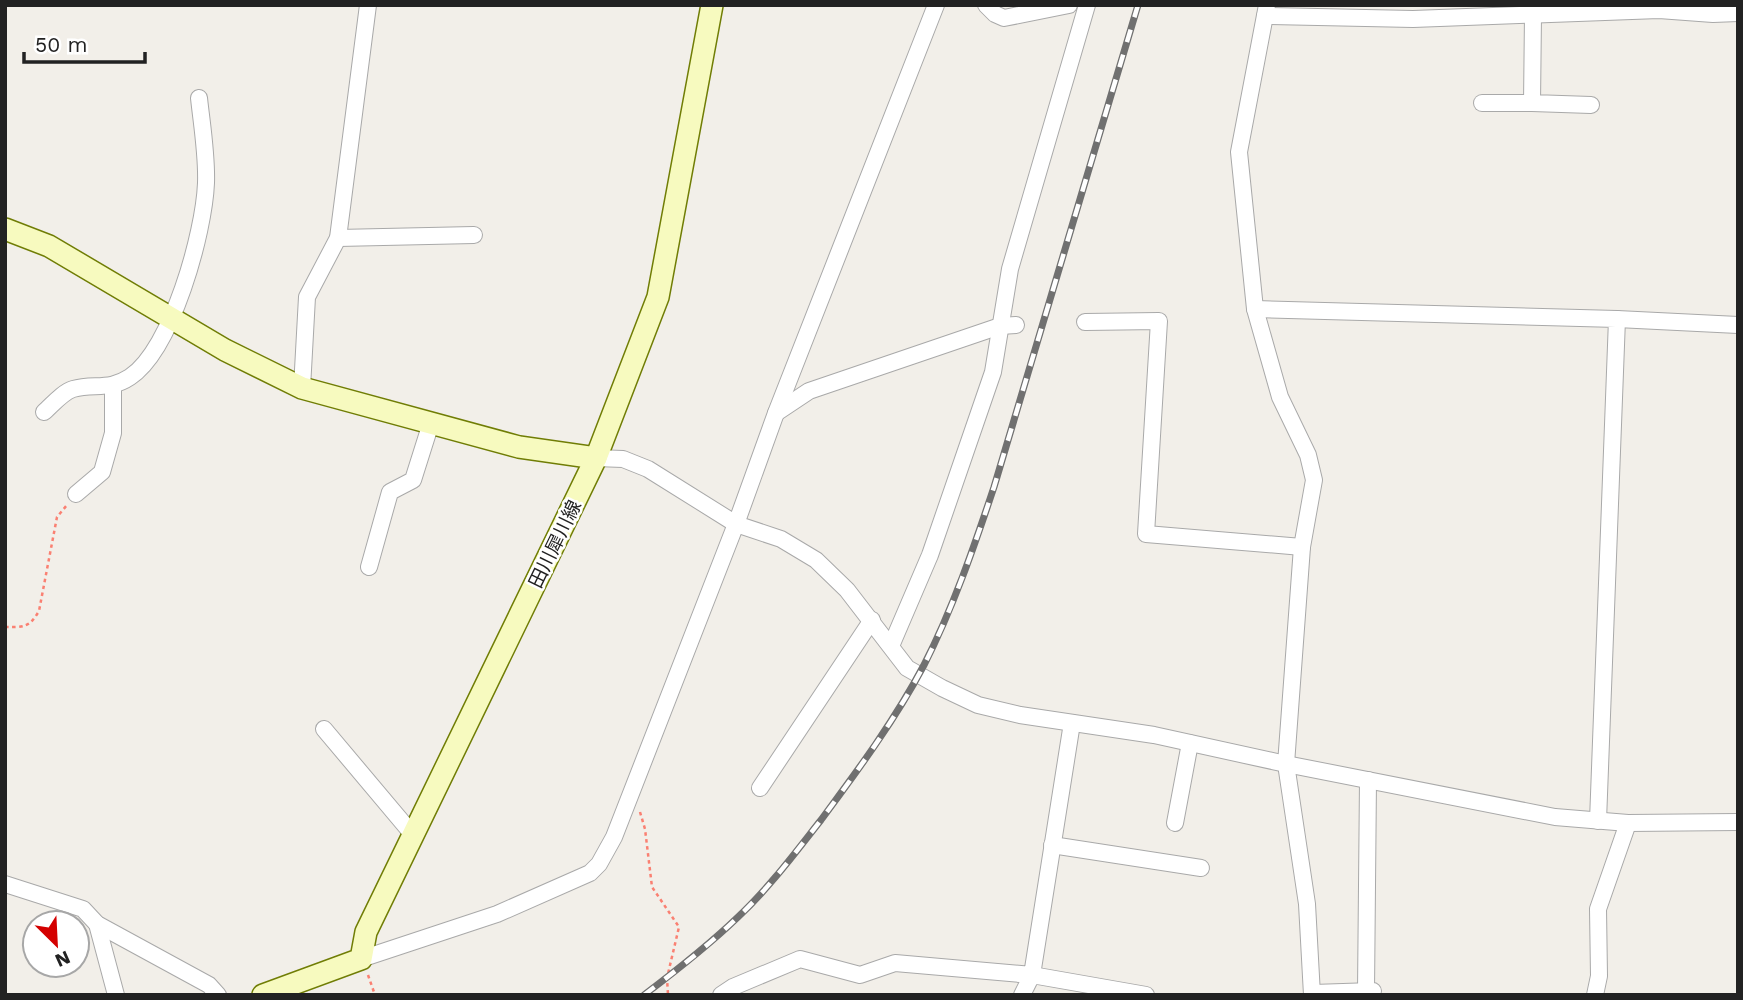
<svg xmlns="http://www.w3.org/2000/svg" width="1743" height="1000" font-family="'Work Sans','Noto Sans JP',sans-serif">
<rect width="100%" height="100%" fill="#f2efe9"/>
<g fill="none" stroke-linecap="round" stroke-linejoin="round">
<defs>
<g id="street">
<polyline points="986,5 995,14 1004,18 1069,5"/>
<polyline points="1267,5 1239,152 1255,309 1280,397 1308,455 1314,480 1302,547 1286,764 1307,904 1312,995"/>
<polyline points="1533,15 1532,103 1591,105"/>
<polyline points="1265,16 1413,19 1659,10 1713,14 1738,13"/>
<polyline points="1482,103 1532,103"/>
<polyline points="338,238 474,235"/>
<polyline points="1255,309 1617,319 1598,821"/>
<polyline points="1617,319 1738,325"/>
<polyline points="1085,322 1159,321 1146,534 1302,547"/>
<polyline points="302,388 307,297 338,238 368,5"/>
<path d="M 44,412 C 52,405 63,392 73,389 C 94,383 109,391 130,377 C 172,349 204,233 206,183 C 207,155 202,126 199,98"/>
<polyline points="776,413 809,391 1000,326 1016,325"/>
<polyline points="596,458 623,459 648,469 736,524 781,539 816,560 847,590 907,668 942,688 978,705 1020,715 1154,735 1286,764 1555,817 1628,823 1738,822"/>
<polyline points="76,494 102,472 113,433 113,386"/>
<polyline points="369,567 390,492 413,480 431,423"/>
<polyline points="891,646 930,555 993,372 1010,269 1087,5"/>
<polyline points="324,729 414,836"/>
<polyline points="760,788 872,620"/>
<polyline points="1175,823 1190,743"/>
<polyline points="1052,845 1201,868"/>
<polyline points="5,884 83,909 97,924 209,985 218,995"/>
<polyline points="97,924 116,995"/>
<polyline points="361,959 497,914 590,873 599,864 614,837 736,524 776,413 936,5"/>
<polyline points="1366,991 1368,780"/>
<polyline points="1313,993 1373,991"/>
<polyline points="721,995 733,987 800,959 860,975 895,963 1032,975 1072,723"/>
<polyline points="1022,995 1032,975 1146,995"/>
<polyline points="1595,995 1599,976 1598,909 1628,823"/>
</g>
<g id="secondary">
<polyline points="5,229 49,246 225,350 302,388 519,447 596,458"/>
<polyline points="263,995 361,959 366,932 596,458 658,297 712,5"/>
</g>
</defs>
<use href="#street" stroke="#a9a9a9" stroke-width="18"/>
<use href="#secondary" stroke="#707d05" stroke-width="24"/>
<g stroke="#fa8072" stroke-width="2.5" stroke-dasharray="3.5 3.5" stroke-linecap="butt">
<path d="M 5,627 C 24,627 29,628 39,611 L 57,517 L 67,505"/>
<polyline points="640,812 645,829 652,887 679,927 667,978 668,995"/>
<polyline points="368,975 375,995"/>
</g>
<use href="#street" stroke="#fff" stroke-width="16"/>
<use href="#secondary" stroke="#f7fabf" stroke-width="21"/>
<defs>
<path id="rail" d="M 644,995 C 677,970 709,945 738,917 C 769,888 795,853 821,820 C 858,770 895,720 924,665 C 953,608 974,547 994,487 L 1138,5"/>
</defs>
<use href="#rail" stroke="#707070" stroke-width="7"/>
<use href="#rail" stroke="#fff" stroke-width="4.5" stroke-dasharray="13" stroke-linecap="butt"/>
</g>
<g text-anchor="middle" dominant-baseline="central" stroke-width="5" stroke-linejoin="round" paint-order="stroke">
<g font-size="19" fill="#222" stroke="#fff">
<text transform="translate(555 544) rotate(-64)">田川犀川線</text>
</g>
</g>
<rect width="1743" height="1000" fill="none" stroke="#222222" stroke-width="14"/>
<g transform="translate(56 944) rotate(156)"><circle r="33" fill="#ffffff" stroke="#a7a7a7" stroke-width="2"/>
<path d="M0-5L12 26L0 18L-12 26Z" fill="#d40000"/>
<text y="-10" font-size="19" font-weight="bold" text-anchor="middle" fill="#222222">N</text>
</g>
<path d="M24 52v10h121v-10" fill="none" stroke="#222222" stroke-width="3.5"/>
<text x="35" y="52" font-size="21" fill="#222222" stroke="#ffffff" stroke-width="5" paint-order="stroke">50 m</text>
</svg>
